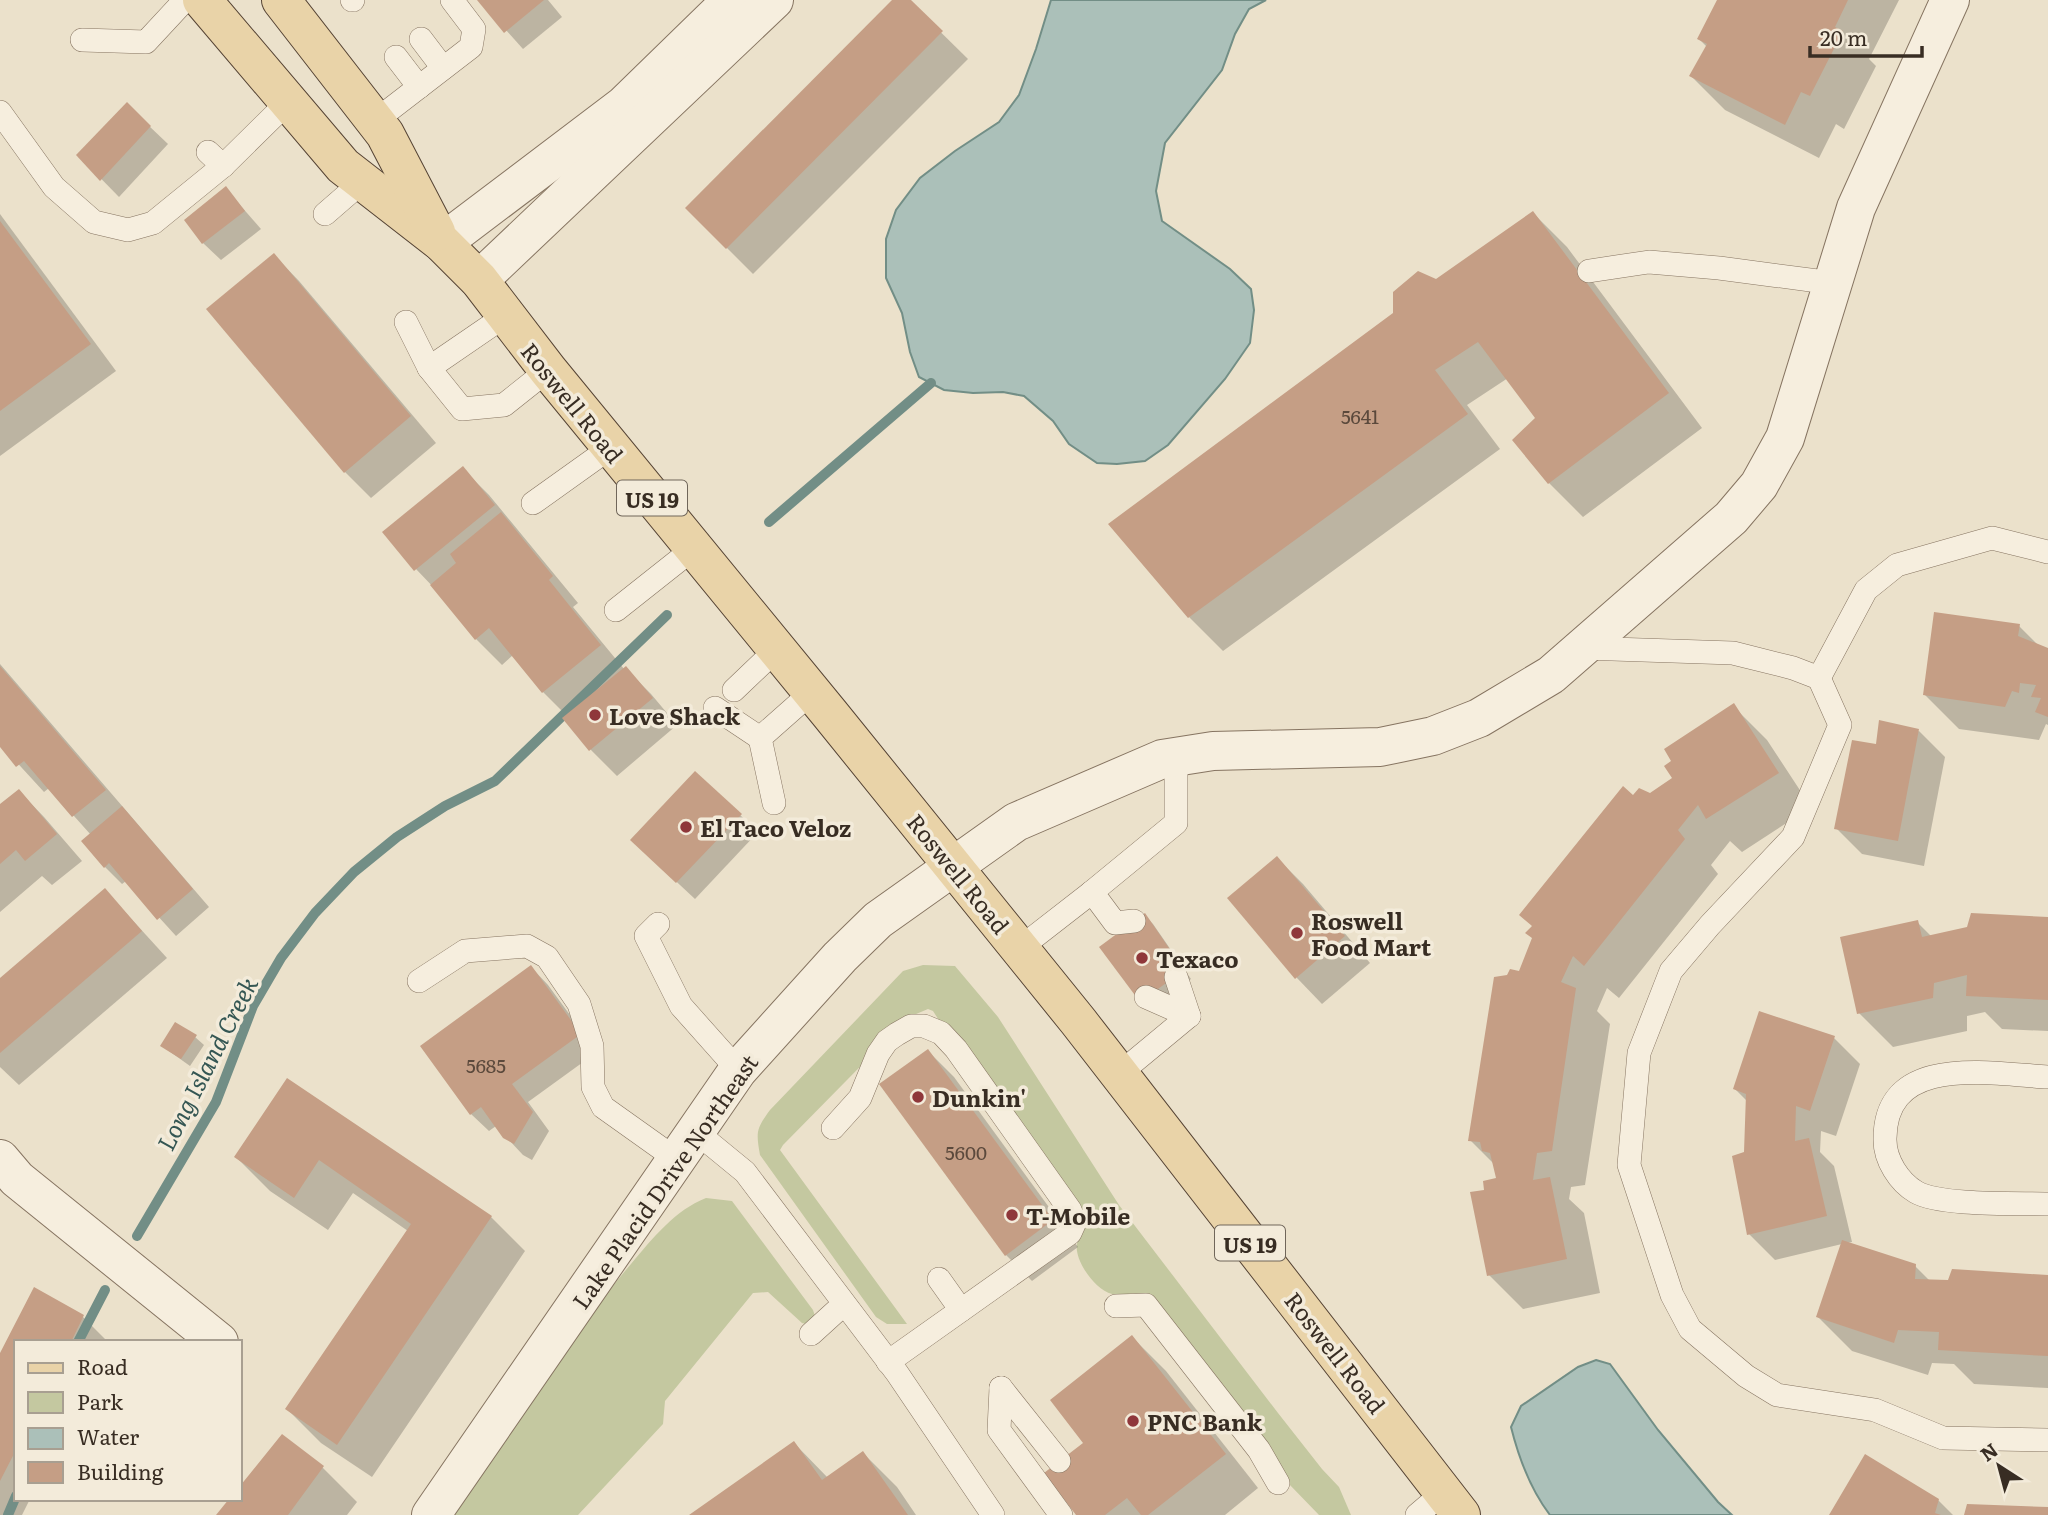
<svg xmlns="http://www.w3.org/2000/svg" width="2048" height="1515" font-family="Literata,serif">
<rect width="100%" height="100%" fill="#ebe1cb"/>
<g fill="#c4c8a0">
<path d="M 923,965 L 955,966 L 998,1017 L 1119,1205 L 1278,1413 L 1322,1469 L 1339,1487 L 1351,1515 L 1319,1515 L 1289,1484 L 1257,1438 L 1149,1300 C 1128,1287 1130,1298 1112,1294 C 1096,1290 1079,1266 1077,1251 C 1076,1246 1078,1239 1079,1234 L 942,1025 L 933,1011 L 928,1009 L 909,1017 L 783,1145 L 780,1150 L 907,1324 L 887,1324 L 876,1317 L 760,1155 C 756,1132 756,1129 770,1110 L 903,971 Z"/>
<path d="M 706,1198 L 732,1201 L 813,1310 L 815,1316 L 806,1324 L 802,1323 L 768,1292 L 753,1293 L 665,1401 L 663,1424 L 578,1515 L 452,1515 C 510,1430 564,1342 631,1264 C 652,1239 675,1210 706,1198 Z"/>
</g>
<g fill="#abc0b9" stroke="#728e86" stroke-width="2">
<polygon points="1051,0 1266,0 1249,9 1235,34 1222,70 1165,143 1156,191 1162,221 1230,269 1251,289 1254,310 1250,343 1225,379 1168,445 1145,461 1117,464 1097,463 1069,444 1053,421 1024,396 1003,392 973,393 944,390 919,377 910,352 902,313 886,278 886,239 896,210 920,178 955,151 999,122 1019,95 1036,49"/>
<path d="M 1596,1360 L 1610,1364 L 1658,1430 L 1718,1502 L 1732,1515 L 1550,1515 C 1530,1489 1519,1459 1511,1427 L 1521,1406 L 1578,1367 Z"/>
</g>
<g fill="#0003">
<polygon points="479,0 548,0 562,17 523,49"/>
<polygon points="894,0 908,0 968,59 753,274 687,208"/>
<polygon points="1719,0 1899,0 1869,59 1876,66 1844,129 1836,124 1819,158 1725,110 1691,76 1707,47 1699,39"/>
<polygon points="127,105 168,144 119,197 78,155"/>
<polygon points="226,189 261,229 221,260 203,243"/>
<polygon points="1533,213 1567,247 1702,428 1583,517 1549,483 1537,418 1508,378 1467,405 1500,449 1223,651 1189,617 1436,281"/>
<polygon points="0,214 116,371 0,456"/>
<polygon points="274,255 299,281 436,443 371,498 345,472"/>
<polygon points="463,469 489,495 578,603 573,607 624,669 625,668 651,694 677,725 617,776 591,750 564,718 567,716 543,692 513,655 502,665 476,639 436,590 416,569"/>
<polygon points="2019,626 2040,647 2048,650 2048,725 2046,724 2039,740 1959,729 1925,695"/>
<polygon points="0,664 209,907 176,936 126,881 122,884 105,867 91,835 49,788 44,792 0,744"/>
<polygon points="1733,706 1767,740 1811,807 1742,852 1730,841 1711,865 1718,874 1619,998 1607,988 1597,1011 1610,1024 1585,1185 1571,1187 1569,1199 1584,1213 1600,1293 1523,1309 1489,1275 1486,1191 1498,1180 1494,1164 1470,1140 1520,973 1634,797 1650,795 1675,779"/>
<polygon points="1919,731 1945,757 1924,866 1862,854 1836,828 1877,746"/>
<polygon points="19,791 44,817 82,861 52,885 42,876 0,912 0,807"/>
<polygon points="740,815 758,832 695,899 650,857"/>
<polygon points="1277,858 1303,884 1370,963 1322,1004 1297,978"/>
<polygon points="105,890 167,958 19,1085 0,1067 0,980"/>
<polygon points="1145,916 1153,924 1191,979 1149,1009"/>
<polygon points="2048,919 2048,1031 2002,1029 1985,1012 1967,1016 1967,1031 1893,1047 1859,1013 1917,922 1932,937"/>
<polygon points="531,967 548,985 597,1052 528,1102 549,1131 532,1160 523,1155 496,1126 489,1131 471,1114 423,1047"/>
<polygon points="195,1037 204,1045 190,1066 162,1046"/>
<polygon points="1834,1038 1860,1064 1836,1136 1821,1131 1820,1152 1834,1166 1852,1242 1846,1243 1915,1266 1930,1281 2048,1277 2048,1388 1974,1384 1954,1364 1932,1363 1928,1375 1852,1351 1818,1317 1842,1244 1775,1260 1749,1234 1745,1154 1747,1101 1735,1089"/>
<polygon points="928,1051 954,1077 1078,1247 1032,1281 1006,1255"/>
<polygon points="288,1080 491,1217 525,1251 372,1477 321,1443 287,1409 408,1231 353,1193 328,1230 270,1191 236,1157"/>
<polygon points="35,1289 83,1317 108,1342 16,1342 16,1499 30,1499 22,1515 0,1515 0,1357"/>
<polygon points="1132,1337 1166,1371 1258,1488 1225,1515 1079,1515 1085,1443"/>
<polygon points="282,1437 323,1468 357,1502 347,1515 219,1515 240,1499 240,1489"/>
<polygon points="794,1443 828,1478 863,1453 897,1487 916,1515 692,1515"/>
<polygon points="1938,1500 1953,1515 1831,1515"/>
</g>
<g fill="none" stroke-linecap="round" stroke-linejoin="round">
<g stroke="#728e86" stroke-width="10">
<polyline points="769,522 931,383"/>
<polyline points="137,1236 216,1102 253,1006 281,958 315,913 354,872 397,837 445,806 495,781 667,615"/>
<polyline points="78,1342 105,1290"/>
<polyline points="8,1515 16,1496"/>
</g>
</g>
<g fill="#c59e85">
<polygon points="477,0 544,0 504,33"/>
<polygon points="892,0 911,0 943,31 726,249 685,208"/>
<polygon points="1717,0 1848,0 1835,27 1843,31 1810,96 1801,92 1785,125 1689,76 1707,44 1697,39"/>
<polygon points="127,102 151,126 100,181 76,155"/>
<polygon points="226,186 245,211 202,244 184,220"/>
<polygon points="1533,211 1669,393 1548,484 1512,440 1535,418 1478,342 1435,370 1468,414 1188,618 1108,524 1393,313 1393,292 1418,271 1436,279"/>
<polygon points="0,221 91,344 0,411"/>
<polygon points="274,253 411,416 344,473 206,309"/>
<polygon points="463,466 495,505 414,571 382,532"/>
<polygon points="501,512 553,576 549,580 601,645 542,693 489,628 475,640 430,585 456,563 450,554"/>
<polygon points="1934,612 2020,624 2018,636 2048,648 2048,717 2035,712 2041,698 2031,697 2036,685 2020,683 2019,693 2012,691 2005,707 1923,695"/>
<polygon points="0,666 106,790 72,817 24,761 16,767 0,747"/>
<polygon points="626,666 653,698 589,751 562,718"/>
<polygon points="1734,703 1779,773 1706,819 1698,805 1678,830 1685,839 1584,966 1573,956 1561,982 1576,988 1552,1151 1537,1153 1533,1180 1550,1177 1567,1259 1487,1276 1470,1192 1484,1190 1483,1181 1496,1178 1490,1153 1482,1151 1480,1142 1468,1141 1494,977 1507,975 1510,969 1519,971 1532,938 1525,933 1532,926 1519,915 1623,786 1633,795 1639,788 1650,793 1672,778 1664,766 1671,761 1664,749"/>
<polygon points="1879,720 1919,729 1898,841 1834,829 1852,740 1876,744"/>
<polygon points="695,771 742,814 676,883 630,840"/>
<polygon points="19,789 57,834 25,861 16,850 0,864 0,804"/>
<polygon points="122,806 193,889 157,920 109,863 104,868 81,841"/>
<polygon points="1277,856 1345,936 1295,979 1227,898"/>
<polygon points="105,888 142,931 0,1053 0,978"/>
<polygon points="1145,913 1184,970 1140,1002 1099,947"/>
<polygon points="1971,913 2048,917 2048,1000 1966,996 1967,975 1934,983 1933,998 1857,1014 1840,937 1918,920 1922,937 1967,927"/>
<polygon points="531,965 581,1034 512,1084 533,1112 514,1144 503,1138 481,1107 470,1115 420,1046"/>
<polygon points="1759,1011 1835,1036 1810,1111 1796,1106 1795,1141 1809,1138 1827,1216 1747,1235 1732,1156 1744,1152 1746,1094 1733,1089"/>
<polygon points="175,1022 197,1035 181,1059 160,1046"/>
<polygon points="928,1049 1053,1220 1005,1256 879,1084"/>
<polygon points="287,1078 492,1216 337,1445 285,1409 411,1224 319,1160 294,1198 234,1157"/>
<polygon points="1842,1240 1916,1264 1915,1279 1948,1280 1952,1269 2048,1275 2048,1356 1938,1350 1939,1332 1898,1330 1894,1343 1816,1317"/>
<polygon points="34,1287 84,1315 71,1342 16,1342 16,1450 0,1481 0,1353"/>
<polygon points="1132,1335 1226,1454 1148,1515 1141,1515 1127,1498 1105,1515 1076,1515 1044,1473 1083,1443 1050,1400"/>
<polygon points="282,1434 324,1466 288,1515 216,1515 229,1499 240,1499 240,1486"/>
<polygon points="794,1441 822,1480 863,1451 908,1515 689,1515"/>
<polygon points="1865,1454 1939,1499 1935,1513 1941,1515 1829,1515"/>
<polygon points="1967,1504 2048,1507 2048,1515 1964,1515"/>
</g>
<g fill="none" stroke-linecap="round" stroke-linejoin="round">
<defs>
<g id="service">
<polyline points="352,0 353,0"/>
<polyline points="421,39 443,68"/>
<polyline points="82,40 146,42 185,0"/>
<polyline points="396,57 419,87"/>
<polyline points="0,112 54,187 94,222 128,230 153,223 223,166"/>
<polyline points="375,121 471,47 474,29 452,0"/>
<polyline points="208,152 223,166 288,102"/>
<polyline points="325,214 363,181"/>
<polyline points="1589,271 1649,262 1719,268 1833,283"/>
<polyline points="406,322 429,368 462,409 504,405 548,370"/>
<polyline points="429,368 505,316"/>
<polyline points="533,503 610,448"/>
<polyline points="616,610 693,549"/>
<polyline points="1582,648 1733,653 1793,668 1819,678 1866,590 1897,565 1992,538 2048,552"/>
<polyline points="1819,678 1840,725 1793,837 1710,925 1671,971 1639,1053 1629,1165 1672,1295 1690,1329 1746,1376 1777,1395 1875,1410 1943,1438 2048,1440"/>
<polyline points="734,690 777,649"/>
<polyline points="715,708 760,738"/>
<polyline points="774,803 760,738 812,692"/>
<polyline points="1134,921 1115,923 1092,892 1176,823 1176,757"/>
<polyline points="658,924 646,936 681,1006 738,1070"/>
<polyline points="1020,948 1092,892"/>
<polyline points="419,981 465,951 527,946 547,957 579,1004 592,1046 593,1087 603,1107 676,1159"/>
<polyline points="1146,997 1189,1016"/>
<polyline points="1119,1074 1189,1016 1176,977"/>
<path d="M 2048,1077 C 1992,1074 1884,1052 1885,1140 C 1885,1160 1899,1182 1916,1192 C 1940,1206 2018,1203 2048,1204"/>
<polyline points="833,1128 860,1098 878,1054 887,1041 897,1034 911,1026 924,1026 941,1033 956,1049 1070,1210 1075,1222 1070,1233 888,1362"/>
<polyline points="695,1131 745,1172 897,1373 993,1515"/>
<polyline points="939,1279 961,1310"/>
<polyline points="1116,1306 1146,1305 1259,1450 1278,1483"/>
<polyline points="811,1334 844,1304"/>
<polyline points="1001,1388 999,1430 1061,1515"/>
<polyline points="1001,1388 1059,1461"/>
<polyline points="1417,1515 1444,1492"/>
</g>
<g id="minor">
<polyline points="442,243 623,106 732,0"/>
<polyline points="479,280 774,0"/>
<polyline points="0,1159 17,1179 219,1342"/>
<polyline points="431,1515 738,1070 840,957 878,920 1016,822 1162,759 1213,751 1380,747 1433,736 1479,718 1551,675 1731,518 1759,485 1785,438 1856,208 1950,0"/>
</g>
<g id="primary">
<polyline points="202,0 343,166 442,243 479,280 548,370 830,714 1078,1021 1461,1515"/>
<polyline points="281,0 385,134 436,232"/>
</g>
</defs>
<use href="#service" stroke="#867461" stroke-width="24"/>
<use href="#minor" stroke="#867461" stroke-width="40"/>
<use href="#primary" stroke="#554334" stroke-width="40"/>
<use href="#service" stroke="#f6eede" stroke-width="23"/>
<use href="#minor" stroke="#f6eede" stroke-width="38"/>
<use href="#primary" stroke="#e9d3a8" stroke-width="38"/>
</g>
<g fill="#8f373a" stroke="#f3ebda" stroke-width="2.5">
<circle cx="595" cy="715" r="7"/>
<circle cx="686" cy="827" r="7"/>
<circle cx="1297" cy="933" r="7"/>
<circle cx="1142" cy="958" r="7"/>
<circle cx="918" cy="1097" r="7"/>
<circle cx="1012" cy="1215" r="7"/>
<circle cx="1133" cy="1421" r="7"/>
</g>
<g text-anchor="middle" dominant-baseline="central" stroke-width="7" stroke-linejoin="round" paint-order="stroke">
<g font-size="19" fill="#5b493c">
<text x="1360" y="416">5641</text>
<text x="486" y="1065">5685</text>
<text x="966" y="1152">5600</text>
</g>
<g fill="#f3ebda" stroke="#70665a" stroke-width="2">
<rect x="617" y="480.5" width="70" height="35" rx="5"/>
<rect x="1215" y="1225.5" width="70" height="35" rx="5"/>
</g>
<g font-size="21" font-weight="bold" fill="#382d23">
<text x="652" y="498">US 19</text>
<text x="1250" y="1243">US 19</text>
</g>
<g font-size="23" fill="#382d23" stroke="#f3ebda">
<text transform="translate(573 402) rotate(51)">Roswell Road</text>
<text transform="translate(959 873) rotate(51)">Roswell Road</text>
<text transform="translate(664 1181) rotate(-55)">Lake Placid Drive Northeast</text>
<text transform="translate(1336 1352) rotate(52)">Roswell Road</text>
</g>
<g font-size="23" font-weight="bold" fill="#382d23" stroke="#f3ebda" text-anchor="start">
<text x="609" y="715">Love Shack</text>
<text x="700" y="827">El Taco Veloz</text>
<text x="1311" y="920">Roswell<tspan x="1311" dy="26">Food Mart</tspan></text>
<text x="1156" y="958">Texaco</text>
<text x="932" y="1097">Dunkin'</text>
<text x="1026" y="1215">T-Mobile</text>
<text x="1147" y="1421">PNC Bank</text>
</g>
<g font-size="24" font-style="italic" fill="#345653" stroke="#f3ebda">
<text transform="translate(206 1063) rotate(-63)">Long Island Creek</text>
</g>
</g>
<rect x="14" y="1340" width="228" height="161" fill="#f3ebda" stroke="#a89f91" stroke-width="2"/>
<rect x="28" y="1363" width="35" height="10" fill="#e9d3a8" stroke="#a89f91" stroke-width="2"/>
<text x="77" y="1375" font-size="21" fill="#382d23">Road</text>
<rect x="28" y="1392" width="35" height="21" fill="#c4c8a0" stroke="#a89f91" stroke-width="2"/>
<text x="77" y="1410" font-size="21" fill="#382d23">Park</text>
<rect x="28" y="1428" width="35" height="21" fill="#abc0b9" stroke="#a89f91" stroke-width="2"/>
<text x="77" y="1445" font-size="21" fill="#382d23">Water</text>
<rect x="28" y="1462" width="35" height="21" fill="#c59e85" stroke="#a89f91" stroke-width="2"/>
<text x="77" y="1480" font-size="21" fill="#382d23">Building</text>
<g transform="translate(1999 1466) rotate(324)" stroke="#f3ebda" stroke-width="5" paint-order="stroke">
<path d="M0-5L12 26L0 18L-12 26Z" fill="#382d23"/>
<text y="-10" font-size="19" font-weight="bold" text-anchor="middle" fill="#382d23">N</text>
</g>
<path d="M1810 46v10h112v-10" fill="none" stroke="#382d23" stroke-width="3.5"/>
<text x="1820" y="46" font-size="21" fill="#382d23" stroke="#f3ebda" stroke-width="5" paint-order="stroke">20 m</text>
</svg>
